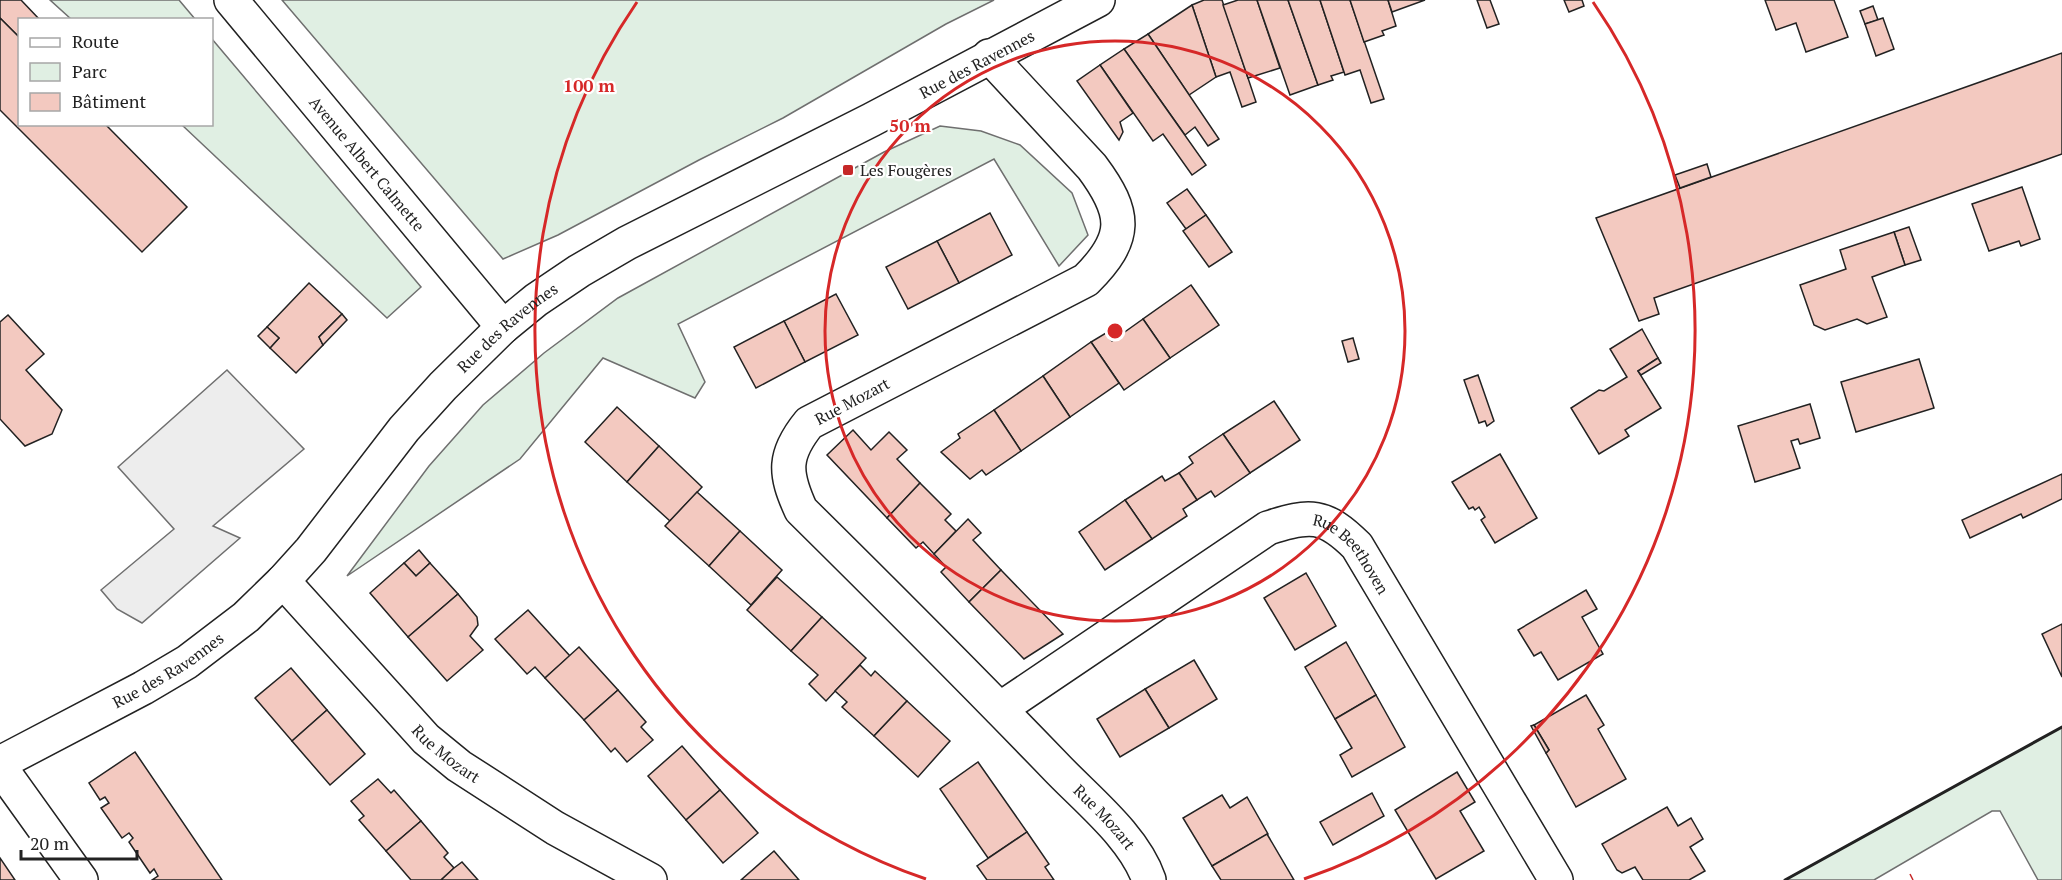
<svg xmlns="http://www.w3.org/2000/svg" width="2062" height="880" font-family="'PT Serif',serif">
<rect width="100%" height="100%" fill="#fff"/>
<g fill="#e0efe3" stroke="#6f6f6f" stroke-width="1.5">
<polygon points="50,0 179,0 195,19 71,19"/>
<polygon points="282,0 994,0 946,24 783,118 699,160 558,235 503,259"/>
<polygon points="212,39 421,287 387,318 182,125 212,124"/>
<polygon points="940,126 981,131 1020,145 1072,193 1088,235 1059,266 994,159 678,324 705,382 695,398 603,358 520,459 347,576 429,466 483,405 544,353 618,298 884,152"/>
<polygon points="2062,727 2062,880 2038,880 2000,811 1992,811 1874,880 1785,880"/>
</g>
<polygon fill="#ededed" stroke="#6f6f6f" stroke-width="1.5" points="227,370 304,449 213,526 240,538 142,623 117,609 101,590 174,529 118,467"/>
<g fill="#f3c9c0" stroke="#222" stroke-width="1.5">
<polygon points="0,0 21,0 40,20 20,20 20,38 0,18"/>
<polygon points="1204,0 1222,0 1256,102 1242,107 1230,72 1216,77 1192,5"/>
<polygon points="1238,0 1257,0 1280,68 1248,78 1223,5"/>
<polygon points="1257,0 1288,0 1318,85 1290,95"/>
<polygon points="1288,0 1320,0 1344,72 1331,76 1333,80 1318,85"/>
<polygon points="1320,0 1350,0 1384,99 1371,103 1360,70 1345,75"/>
<polygon points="1350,0 1388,0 1396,26 1382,31 1384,35 1364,42"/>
<polygon points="1388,0 1425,0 1392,12"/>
<polygon points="1477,0 1490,0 1499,24 1487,28"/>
<polygon points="1564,0 1582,0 1584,6 1569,12"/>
<polygon points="1765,0 1834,0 1848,37 1806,52 1796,23 1776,30"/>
<polygon points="1192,5 1216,77 1189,95 1148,34"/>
<polygon points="1873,6 1878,20 1865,24 1860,11"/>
<polygon points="0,18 20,38 20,124 105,124 187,207 142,252 0,110"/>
<polygon points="1883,18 1894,49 1876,56 1865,24"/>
<polygon points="1148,34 1219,139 1208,146 1195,127 1185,135 1124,49"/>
<polygon points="1124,49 1206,165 1192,175 1163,134 1153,141 1100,65"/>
<polygon points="2062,53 2062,154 1654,298 1659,314 1639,321 1596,218"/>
<polygon points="1100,65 1133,113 1120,122 1123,132 1119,140 1077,81"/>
<polygon points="1707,164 1711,177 1680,188 1675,175"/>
<polygon points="2022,187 2040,239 2021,246 2019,241 1989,251 1972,204"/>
<polygon points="1187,189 1206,215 1186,229 1167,203"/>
<polygon points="990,213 1012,255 959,283 937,241"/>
<polygon points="1206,215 1232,252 1209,267 1183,231"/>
<polygon points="1909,227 1921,260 1905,265 1894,232"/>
<polygon points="1894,232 1905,265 1872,277 1887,317 1867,324 1857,319 1825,330 1814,325 1800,285 1846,269 1840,250"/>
<polygon points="937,241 959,283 908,309 886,267"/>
<polygon points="309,283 342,314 319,337 323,345 296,373 270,348 279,338 267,327"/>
<polygon points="1191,285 1219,325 1170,358 1143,319"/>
<polygon points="836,294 858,335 805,362 784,321"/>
<polygon points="342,314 347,320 323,345 319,337"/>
<polygon points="8,315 44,354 26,370 62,410 52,434 25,446 0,419 0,322"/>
<polygon points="1143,319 1170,358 1124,390 1091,342 1106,333 1112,341"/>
<polygon points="784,321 805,362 756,388 734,347"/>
<polygon points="267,327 279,338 270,348 258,336"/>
<polygon points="1642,329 1658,358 1638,371 1661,408 1625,430 1629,436 1599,454 1571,408 1599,390 1604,391 1627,377 1610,349"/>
<polygon points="1353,338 1359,359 1348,362 1342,341"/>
<polygon points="1091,342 1119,383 1070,417 1043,376"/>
<polygon points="1658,358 1661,363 1641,375 1638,371"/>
<polygon points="1919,359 1934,408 1856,432 1841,382"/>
<polygon points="1478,375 1494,421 1487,426 1485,421 1479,423 1464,380"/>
<polygon points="1043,376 1070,417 1021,451 994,410"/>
<polygon points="1274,401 1300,440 1250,473 1223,434"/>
<polygon points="1810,404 1820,438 1800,444 1798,439 1791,441 1800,468 1755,482 1738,426"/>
<polygon points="617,407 659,446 627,482 585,442"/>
<polygon points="994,410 1021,451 986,475 982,470 970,479 941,452 960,438 958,434"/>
<polygon points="853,430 871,450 889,432 907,450 897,459 920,483 887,518 827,455"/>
<polygon points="1223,434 1250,473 1215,497 1211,491 1197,500 1179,473 1193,463 1189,457"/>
<polygon points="659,446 702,487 670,521 627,482"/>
<polygon points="1500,454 1537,518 1495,543 1481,520 1485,517 1479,507 1475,510 1473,507 1469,509 1452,482"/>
<polygon points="1179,473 1197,500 1183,509 1187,516 1152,539 1125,500 1162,476 1165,481"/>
<polygon points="2062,474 2062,499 2023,518 2021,514 1970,538 1962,520"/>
<polygon points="920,483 951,514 945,520 956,531 934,554 923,542 916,548 887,518"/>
<polygon points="697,492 740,531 709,566 665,526"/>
<polygon points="1125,500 1152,539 1105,570 1079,532"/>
<polygon points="968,519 981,533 973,540 1001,570 969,602 941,572 946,567 934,554"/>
<polygon points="740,531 782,570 751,605 709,566"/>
<polygon points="419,550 430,563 416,576 404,563"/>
<polygon points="404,563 416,576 430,563 458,594 408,637 370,593"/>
<polygon points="1001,570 1063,634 1024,659 969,602"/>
<polygon points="1306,573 1336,626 1295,650 1264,598"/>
<polygon points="777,577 822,617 791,651 747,610"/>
<polygon points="1586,590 1597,609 1582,617 1603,654 1558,680 1541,652 1534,656 1518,630"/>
<polygon points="458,594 477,617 478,625 470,636 483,650 447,681 408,637"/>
<polygon points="528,610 570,656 545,678 535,667 527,674 495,639"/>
<polygon points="822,617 866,658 826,701 809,684 818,675 791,651"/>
<polygon points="2062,624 2062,677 2042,634"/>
<polygon points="1346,642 1376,695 1335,719 1305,667"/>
<polygon points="579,647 618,690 584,720 545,678"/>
<polygon points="1194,660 1217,699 1169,728 1145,689"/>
<polygon points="860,665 871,676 875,671 907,701 874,736 842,707 847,702 835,691"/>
<polygon points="291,668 327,710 292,741 255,698"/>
<polygon points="1145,689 1169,728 1120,757 1097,719"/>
<polygon points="618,690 646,722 641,727 653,740 627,762 615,748 611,752 584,720"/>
<polygon points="1376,695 1405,747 1352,777 1340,755 1352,748 1335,719"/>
<polygon points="1586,695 1604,725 1598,729 1626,779 1576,807 1546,753 1549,750 1534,725"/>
<polygon points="907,701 950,741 918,777 874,736"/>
<polygon points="327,710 365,754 330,785 292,741"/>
<polygon points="1534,725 1549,750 1546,753 1531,726"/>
<polygon points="682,746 720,790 686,820 648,776"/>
<polygon points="135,752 222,880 152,880 158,876 154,869 150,873 129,842 133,838 129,833 122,838 101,808 109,803 105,797 100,800 89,783"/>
<polygon points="978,762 1027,832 988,858 940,789"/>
<polygon points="1457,772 1475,802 1460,811 1484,851 1436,879 1395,810"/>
<polygon points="378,779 391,793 394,790 421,821 386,851 359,820 364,816 351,801"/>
<polygon points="720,790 758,833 723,863 686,820"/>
<polygon points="1372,793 1384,816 1333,845 1320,822"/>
<polygon points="1222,795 1230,808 1247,797 1268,834 1212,866 1183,818"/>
<polygon points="1667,807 1678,826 1691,818 1703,839 1690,847 1705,871 1689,880 1643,880 1635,867 1622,873 1617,870 1602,844"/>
<polygon points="421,821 448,853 444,857 454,868 441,880 411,880 386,851"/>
<polygon points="1027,832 1049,864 1045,867 1054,880 987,880 977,866"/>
<polygon points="1267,834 1294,880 1221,880 1212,866"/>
<polygon points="774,851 799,880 741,880"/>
<polygon points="0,858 15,880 0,880"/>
<polygon points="462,862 478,880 441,880 454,868"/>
</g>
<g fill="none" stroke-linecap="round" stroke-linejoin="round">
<defs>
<g id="minor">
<path id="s1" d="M 231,0 L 503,327"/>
<path id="s2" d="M 989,56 L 1092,167 C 1127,214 1128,238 1086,280 L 809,423 C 783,455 784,473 801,510 C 886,594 971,679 1054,765 C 1086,799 1134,836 1149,880"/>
<path id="s3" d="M 283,581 L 426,739 L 459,766 L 555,828 L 650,880"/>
<path id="s4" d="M 1000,709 L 1268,528 C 1310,514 1325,514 1357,546 L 1556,880"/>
<path id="s5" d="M 0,763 L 143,688 L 187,662 L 246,617 L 283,581 L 311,550 L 404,429 L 443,386 L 503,327 L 536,300 L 579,271 L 627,243 L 871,120 L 1098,0"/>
<polyline points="0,767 81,880"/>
</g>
</defs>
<use href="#minor" stroke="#222" stroke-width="36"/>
<use href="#minor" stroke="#fff" stroke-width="33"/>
<polyline stroke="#222" stroke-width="3" points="1785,880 2062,727"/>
<polyline stroke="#c62828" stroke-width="1.5" stroke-dasharray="21 4.5 3 4.5" stroke-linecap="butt" points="1910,874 1913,880"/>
</g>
<g fill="none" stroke="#d62828" stroke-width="3">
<circle cx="1115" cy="331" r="290"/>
<path d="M926 879A580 580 0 0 1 637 2M1593 2A580 580 0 0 1 1304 879"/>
</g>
<rect fill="#c62828" stroke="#fff" stroke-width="2" x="842" y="164" width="12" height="12" rx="3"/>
<g text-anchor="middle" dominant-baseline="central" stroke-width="4.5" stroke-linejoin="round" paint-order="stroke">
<g font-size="16" fill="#222" stroke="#fff">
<text stroke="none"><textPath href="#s5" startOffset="1218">Rue des Ravennes</textPath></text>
<text stroke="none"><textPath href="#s1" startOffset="213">Avenue Albert Calmette</textPath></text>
<text stroke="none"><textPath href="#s5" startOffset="678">Rue des Ravennes</textPath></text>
<text transform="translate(852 401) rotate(-28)">Rue Mozart</text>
<text stroke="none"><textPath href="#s4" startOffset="423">Rue Beethoven</textPath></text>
<text stroke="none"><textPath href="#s5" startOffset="192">Rue des Ravennes</textPath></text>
<text stroke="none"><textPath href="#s3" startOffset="238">Rue Mozart</textPath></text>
<text stroke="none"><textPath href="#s2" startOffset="1119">Rue Mozart</textPath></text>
</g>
<g font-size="16" fill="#222" stroke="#fff" text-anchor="start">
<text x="860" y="170">Les Fougères</text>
</g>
</g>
<circle cx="1115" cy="331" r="9" fill="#d62828" stroke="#fff" stroke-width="3"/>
<g font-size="18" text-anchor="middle" font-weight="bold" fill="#d62828" stroke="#fff" stroke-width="4.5" stroke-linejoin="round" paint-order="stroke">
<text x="589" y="92">100 m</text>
<text x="910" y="132">50 m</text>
</g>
<rect x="18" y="18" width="195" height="108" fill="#ffffff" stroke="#a7a7a7" stroke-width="1.5"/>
<rect x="30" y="38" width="30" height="9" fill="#ffffff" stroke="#a7a7a7" stroke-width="1.5"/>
<text x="72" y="48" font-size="18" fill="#222222">Route</text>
<rect x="30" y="63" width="30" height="18" fill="#e0efe3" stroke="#a7a7a7" stroke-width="1.5"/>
<text x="72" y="78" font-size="18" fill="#222222">Parc</text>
<rect x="30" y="93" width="30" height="18" fill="#f3c9c0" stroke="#a7a7a7" stroke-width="1.5"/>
<text x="72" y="108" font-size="18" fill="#222222">Bâtiment</text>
<path d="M21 850v9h116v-9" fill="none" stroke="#222222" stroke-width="3"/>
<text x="30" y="850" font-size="18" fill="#222222" stroke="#ffffff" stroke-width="4.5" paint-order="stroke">20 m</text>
</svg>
